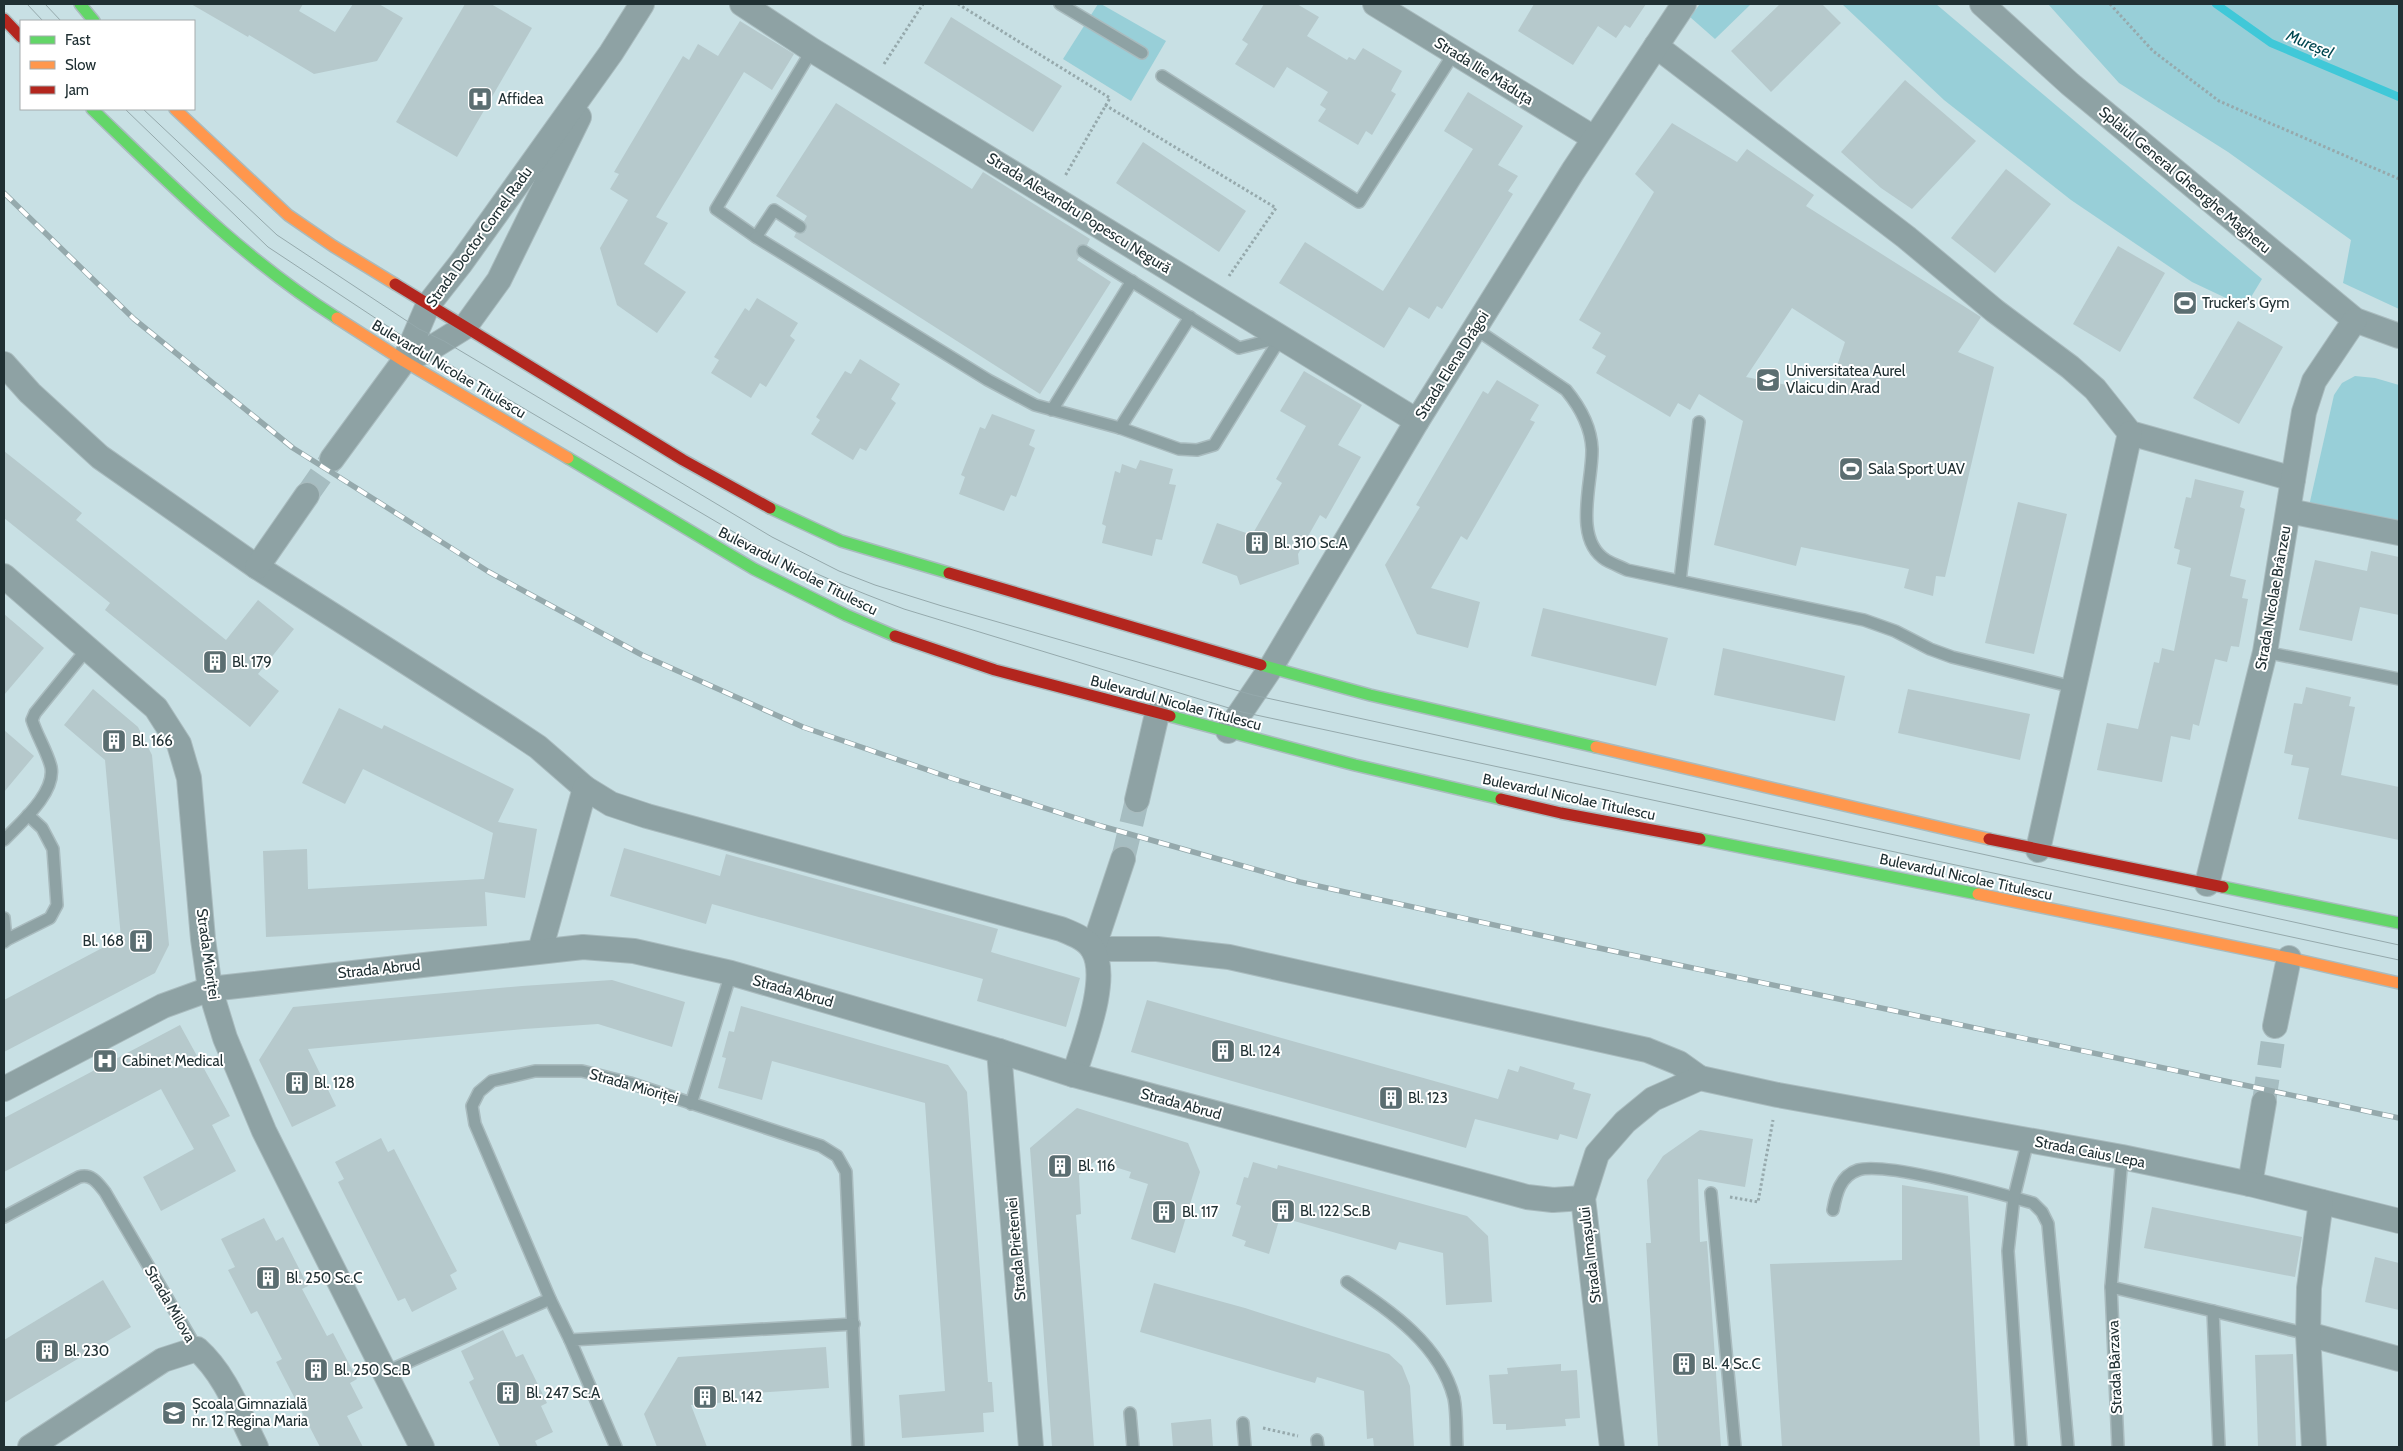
<svg xmlns="http://www.w3.org/2000/svg" width="2403" height="1451" font-family="Cabin,sans-serif">
<rect width="100%" height="100%" fill="#c8e0e4"/>
<g fill="#98cfd8">
<polygon points="1098,4 1101,4 1166,41 1131,101 1063,59"/>
<polygon points="1700,4 1751,4 1715,39 1690,17"/>
<polygon points="1842,4 1936,4 2262,279 2245,307 2192,282 2071,200 1944,100"/>
<polygon points="2048,4 2399,4 2399,309 2343,283 2351,240 2228,152 2119,83"/>
<polygon points="2355,376 2375,378 2399,385 2399,525 2309,506 2334,395 2342,383"/>
</g>
<g fill="none" stroke-linecap="round" stroke-linejoin="round">
<polyline stroke="#40c8d8" stroke-width="8" points="2216,4 2271,43 2399,97"/>
</g>
<g fill="#b6c9cc" fill-rule="evenodd">
<polygon points="191,4 303,4 299,11 335,32 353,4 379,4 403,18 377,61 314,74 249,35 248,37"/>
<polygon points="465,4 491,4 532,28 457,157 396,122"/>
<polygon points="1264,4 1297,4 1319,17 1307,36 1347,60 1349,57 1355,60 1363,48 1402,71 1391,91 1396,94 1372,135 1366,131 1358,145 1318,121 1326,109 1320,105 1328,92 1287,67 1274,88 1235,64 1248,44 1242,40"/>
<polygon points="1534,4 1562,4 1577,13 1562,4 1646,4 1630,28 1625,25 1616,38 1598,26 1573,65 1518,31"/>
<polygon points="1780,4 1822,4 1841,23 1771,92 1731,51"/>
<polygon points="951,17 1062,86 1033,132 924,63"/>
<polygon points="740,21 794,54 772,90 744,72 656,217 668,223 644,264 686,292 657,333 617,305 600,248 628,200 610,189 619,174 614,172 683,56 689,60 698,44 718,56"/>
<polygon points="1905,80 1976,141 1912,209 1881,188 1841,152"/>
<polygon points="1468,92 1523,126 1498,165 1518,176 1508,191 1513,194 1442,309 1437,306 1429,319 1409,307 1384,348 1279,283 1305,242 1383,291 1473,149 1444,131"/>
<polygon points="836,103 972,189 983,172 1090,239 1087,245 1083,244 1077,247 1076,251 1079,257 1077,260 1111,282 1040,394 794,237 796,233 800,234 806,231 807,227 804,221 807,216 776,196"/>
<path d="M 1672,123 L 1737,162 L 1747,149 L 1814,195 L 1806,206 L 1981,317 L 1958,352 L 1994,367 L 1945,577 L 1936,576 L 1933,596 L 1904,588 L 1909,569 L 1801,547 L 1796,566 L 1714,545 L 1743,421 L 1699,394 L 1690,410 L 1678,403 L 1670,417 L 1596,373 L 1606,356 L 1592,348 L 1601,333 L 1579,320 L 1654,192 L 1635,174 ZM 1792,308 L 1845,342 L 1828,393 L 1746,377 Z"/>
<polygon points="1143,142 1246,211 1219,252 1116,183"/>
<polygon points="2006,169 2051,204 1995,273 1951,238"/>
<polygon points="2118,246 2165,273 2120,352 2073,324"/>
<polygon points="757,298 798,323 790,336 795,340 766,387 760,383 751,398 711,373 719,360 714,357 745,308 749,311"/>
<polygon points="2238,321 2283,347 2239,424 2193,398"/>
<polygon points="860,359 900,384 891,399 896,403 866,451 860,448 853,460 811,434 820,420 816,417 845,371 851,374"/>
<polygon points="1304,371 1362,405 1338,445 1361,457 1326,519 1320,515 1298,554 1299,564 1240,585 1237,576 1202,563 1217,523 1252,535 1282,483 1276,479 1306,426 1280,411"/>
<polygon points="1497,380 1539,405 1530,420 1535,422 1467,540 1461,536 1431,588 1480,602 1468,648 1417,634 1385,565 1420,507 1416,505 1483,391 1488,394"/>
<polygon points="992,414 1035,430 1029,445 1035,448 1016,497 1011,495 1004,511 959,494 965,477 961,475 980,427 985,429"/>
<polygon points="4,451 82,513 76,520 226,640 258,600 294,629 258,674 279,691 250,727 105,610 110,603 4,518"/>
<polygon points="1140,460 1173,469 1169,484 1176,485 1162,540 1156,539 1152,556 1102,543 1106,526 1102,524 1115,471 1120,473 1122,464 1136,469"/>
<polygon points="2195,479 2244,491 2240,507 2245,509 2230,576 2246,580 2242,598 2248,599 2239,647 2231,646 2227,662 2215,659 2199,726 2193,724 2190,740 2171,736 2162,782 2097,770 2107,723 2138,729 2154,662 2159,663 2162,648 2174,651 2191,568 2177,564 2180,550 2174,548 2186,497 2191,498"/>
<polygon points="2018,502 2067,514 2034,654 1985,643"/>
<polygon points="2371,551 2399,557 2399,615 2360,607 2352,641 2299,630 2315,560 2367,571"/>
<polygon points="1543,608 1668,638 1656,686 1531,656"/>
<polygon points="4,614 44,648 4,695"/>
<polygon points="1723,648 1845,676 1835,721 1714,695"/>
<polygon points="2306,687 2351,697 2349,706 2355,707 2341,775 2399,787 2399,840 2298,819 2309,768 2291,765 2293,755 2284,753 2294,703 2302,704"/>
<polygon points="93,689 138,727 152,755 169,945 155,973 4,1052 4,1000 121,938 105,760 64,725"/>
<polygon points="1908,689 2030,714 2020,760 1898,733"/>
<polygon points="339,708 382,729 384,725 514,789 498,822 537,829 525,898 485,892 487,926 266,937 263,851 307,849 308,889 484,879 493,833 363,769 345,804 302,783"/>
<polygon points="4,730 34,756 4,792"/>
<polygon points="624,848 720,876 726,854 998,929 991,952 1080,978 1066,1027 977,1001 983,979 712,904 706,924 610,896"/>
<polygon points="612,980 685,1002 672,1047 598,1024 524,1029 308,1049 336,1106 292,1127 259,1060 293,1007 522,986"/>
<polygon points="1147,1000 1498,1099 1508,1069 1518,1072 1520,1066 1575,1083 1573,1089 1591,1094 1577,1139 1560,1134 1558,1140 1475,1119 1466,1148 1131,1052"/>
<polygon points="741,1006 948,1065 967,1092 988,1382 992,1382 994,1412 983,1413 984,1432 902,1438 899,1395 945,1391 925,1103 772,1061 762,1100 718,1088 726,1058 722,1057 729,1031 734,1032"/>
<polygon points="180,1025 230,1116 212,1125 236,1171 161,1211 143,1177 194,1149 161,1089 4,1172 4,1118"/>
<polygon points="1077,1108 1188,1143 1200,1172 1175,1253 1131,1239 1148,1184 1129,1178 1131,1172 1095,1161 1079,1175 1081,1214 1076,1215 1094,1447 1052,1447 1030,1148"/>
<polygon points="1700,1130 1753,1139 1745,1187 1698,1179 1700,1242 1707,1241 1721,1447 1658,1447 1646,1243 1651,1243 1647,1180 1663,1156"/>
<polygon points="381,1138 388,1152 394,1149 457,1271 450,1275 457,1289 412,1312 405,1298 398,1301 338,1182 344,1179 335,1162"/>
<polygon points="1253,1162 1277,1169 1278,1165 1467,1216 1488,1236 1492,1302 1446,1305 1443,1253 1399,1242 1396,1250 1280,1217 1269,1254 1244,1246 1246,1241 1232,1236 1241,1206 1236,1204 1244,1177 1248,1178"/>
<polygon points="1902,1185 1968,1196 1980,1447 1782,1447 1770,1264 1902,1260"/>
<polygon points="2152,1207 2302,1237 2295,1277 2144,1248"/>
<polygon points="264,1218 276,1241 283,1237 308,1286 302,1289 327,1336 333,1333 357,1379 350,1383 363,1408 347,1416 363,1447 320,1447 276,1362 282,1359 257,1311 251,1314 228,1270 235,1267 221,1239"/>
<polygon points="2375,1257 2399,1263 2399,1310 2365,1302"/>
<polygon points="103,1280 131,1327 4,1403 4,1340"/>
<polygon points="1154,1283 1245,1308 1389,1354 1402,1366 1410,1386 1414,1447 1374,1447 1373,1438 1367,1439 1364,1391 1317,1377 1315,1383 1140,1332"/>
<polygon points="503,1330 516,1357 523,1354 547,1403 541,1406 553,1432 535,1441 538,1447 500,1447 469,1382 474,1379 461,1351"/>
<polygon points="826,1347 829,1388 755,1393 755,1400 691,1405 707,1447 657,1447 644,1414 678,1357"/>
<polygon points="2293,1354 2296,1447 2258,1447 2255,1355"/>
<polygon points="1561,1364 1561,1371 1577,1370 1580,1418 1565,1419 1566,1426 1506,1430 1506,1424 1493,1424 1489,1375 1508,1374 1507,1368"/>
<polygon points="1211,1419 1213,1447 1173,1447 1171,1423"/>
</g>
<g fill="none" stroke-linecap="round" stroke-linejoin="round">
<g stroke="#a6bdc1" stroke-width="24" stroke-dasharray="24 12" stroke-linecap="butt">
<polyline points="307,495 332,459"/>
<polyline points="1123,859 1137,800"/>
<polyline points="2264,1102 2275,1026"/>
</g>
<defs>
<g id="lane">
<polyline points="1060,4 1142,53"/>
<polyline points="1162,76 1359,202 1454,53"/>
<polyline points="800,227 774,210 756,237 716,209 812,50"/>
<polyline points="756,237 988,380 1035,405 1120,428 1179,449 1197,450 1214,445 1281,337"/>
<polyline points="1083,251 1239,348 1279,338"/>
<path d="M 1474,328 L 1566,390 C 1580,407 1591,426 1592,449 C 1593,481 1572,539 1606,560 C 1613,564 1621,567 1627,570 L 1864,620 L 1895,631 L 1930,649 L 1952,657 L 2073,687"/>
<polyline points="1052,410 1132,281"/>
<polyline points="1120,428 1190,317"/>
<polyline points="1680,581 1699,422"/>
<polyline points="2265,652 2399,679"/>
<path d="M 4,840 C 20,823 56,793 51,767 C 47,751 37,736 32,720 L 35,713 L 87,649"/>
<polyline points="4,918 6,940 4,942"/>
<polyline points="6,940 50,918 57,905 53,849 42,828 28,815"/>
<polyline points="691,1104 731,973"/>
<polyline points="2122,1157 2111,1287 2213,1311"/>
<polyline points="1711,1193 1735,1447"/>
<path d="M 1833,1210 C 1836,1194 1840,1176 1858,1170 C 1886,1161 2001,1194 2033,1203 L 2042,1212 L 2048,1224 L 2068,1447"/>
<path d="M 4,1217 L 79,1177 C 91,1173 98,1183 105,1192 L 197,1349"/>
<path d="M 1347,1282 C 1390,1311 1440,1344 1454,1398 C 1457,1413 1456,1432 1457,1447"/>
<polyline points="2111,1287 2118,1447"/>
<polyline points="570,1340 550,1299 475,1124 472,1106 479,1092 492,1081 535,1071 582,1071 630,1083 821,1146 837,1156 846,1172 858,1447"/>
<polyline points="386,1372 550,1299"/>
<polyline points="1130,1413 1133,1447"/>
<polyline points="1243,1423 1245,1447"/>
<polyline points="1317,1440 1318,1447"/>
<polyline points="616,1447 570,1340 854,1324"/>
<polyline points="2021,1447 2008,1251 2014,1197 2028,1140"/>
<polyline points="2219,1447 2213,1311 2308,1334"/>
</g>
<g id="street">
<polyline points="742,4 812,50 1417,421"/>
<polyline points="1375,4 1594,138"/>
<polyline points="1982,4 2070,84 2355,320 2399,336"/>
<polyline points="1656,46 1906,237 1995,311 2070,367 2095,389 2130,433 2293,479"/>
<polyline points="404,361 428,350 465,327 499,280 579,117"/>
<polyline points="4,364 30,393 100,457 257,567 508,727 538,747 585,788"/>
<polyline points="332,459 404,361 428,305 461,263 611,53 642,4"/>
<polyline points="2289,511 2399,533"/>
<polyline points="257,567 307,495"/>
<polyline points="4,576 156,708 179,744 189,778 203,939 210,989 225,1038 264,1131 422,1447"/>
<polyline points="1228,731 1270,669 1417,421 1573,171 1684,4"/>
<polyline points="1137,800 1157,714"/>
<polyline points="2038,850 2130,433"/>
<polyline points="2207,884 2265,652 2304,412 2314,381 2355,320"/>
<polyline points="1093,949 1157,949 1229,957 1647,1050 1679,1063 1700,1078"/>
<polyline points="1093,949 1123,859"/>
<path d="M 540,951 L 585,788 L 611,804 L 647,816 L 1061,929 C 1073,934 1087,939 1093,950 C 1110,979 1083,1045 1074,1075"/>
<polyline points="2275,1026 2289,958"/>
<polyline points="999,1051 1031,1447"/>
<polyline points="4,1089 163,1006 210,989 583,947 634,951 731,973 999,1051 1074,1075 1527,1197 1553,1200 1583,1198"/>
<polyline points="2250,1184 2264,1102"/>
<polyline points="2308,1334 2399,1359"/>
<path d="M 30,1447 L 163,1360 L 197,1349 C 226,1375 239,1413 256,1447"/>
<polyline points="1612,1447 1583,1198 1597,1154 1625,1122 1653,1099 1700,1078 1778,1095 2122,1157 2250,1184 2399,1221"/>
<polyline points="2314,1447 2308,1334 2309,1288 2321,1202"/>
</g>
<g id="fast">
<polyline points="80,4 94,21"/>
<path d="M 92,109 C 170,184 245,260 337,318"/>
<polyline points="568,458 754,569 846,615 895,636"/>
<polyline points="770,508 841,541 949,573"/>
<polyline points="1261,665 1370,695 1596,747"/>
<polyline points="1170,716 1355,765 1501,799"/>
<polyline points="1700,839 1978,894"/>
<polyline points="2223,887 2399,923"/>
</g>
<g id="slow">
<polyline points="175,109 288,215 333,246 395,284"/>
<polyline points="337,318 404,361 568,458"/>
<polyline points="1596,747 1989,839"/>
<polyline points="1978,894 2289,958 2399,983"/>
</g>
<g id="jam">
<polyline points="4,19 21,37"/>
<polyline points="395,284 683,460 770,508"/>
<polyline points="949,573 1261,665"/>
<polyline points="895,636 995,670 1170,716"/>
<polyline points="1501,799 1561,813 1700,839"/>
<polyline points="1989,839 2223,887"/>
</g>
</defs>
<use href="#lane" stroke="#a9bbbe" stroke-width="14"/>
<use href="#street" stroke="#a9bbbe" stroke-width="26"/>
<use href="#fast" stroke="#a9bbbe" stroke-width="14"/>
<use href="#slow" stroke="#a9bbbe" stroke-width="14"/>
<use href="#jam" stroke="#a9bbbe" stroke-width="14"/>
<g stroke="#96a9ac" stroke-width="3" stroke-dasharray="2.5 2.5" stroke-linecap="butt">
<polyline points="958,4 1110,98 1065,176"/>
<polyline points="2110,4 2153,51 2219,101 2399,179"/>
<polyline points="884,64 923,4"/>
<polyline points="1105,105 1276,208 1229,276"/>
<polyline points="1730,1197 1758,1202 1773,1120"/>
<polyline points="1263,1428 1298,1436"/>
</g>
<use href="#lane" stroke="#8ea2a4" stroke-width="11"/>
<use href="#street" stroke="#8ea2a4" stroke-width="24"/>
<use href="#fast" stroke="#63d668" stroke-width="11"/>
<use href="#slow" stroke="#ff974d" stroke-width="11"/>
<use href="#jam" stroke="#b3261e" stroke-width="11"/>
<g stroke="#95a9ac" stroke-width="1">
<polyline points="27,4 43,21"/>
<polyline points="45,4 61,21"/>
<path d="M 125,109 L 268,247 L 413,343 L 754,544 C 803,569 853,590 904,609 L 1242,712 L 2399,960"/>
<polyline points="143,109 277,235 419,329 444,341 772,537 839,571 875,585 942,606 1253,695 2399,945"/>
</g>
<defs>
<polyline id="rail" points="4,193 134,319 293,448 489,572 642,655 803,727 951,778 1101,826 1300,882 1580,944 2399,1118"/>
</defs>
<use href="#rail" stroke="#95a9ac" stroke-width="5.5"/>
<use href="#rail" stroke="#fff" stroke-width="4" stroke-dasharray="11" stroke-linecap="butt"/>
</g>
<defs>
<symbol id="hospital-square" viewBox="-11 -11 22 22"><rect x="-9" y="-9" width="18" height="18" rx="4" fill="#5b6e71" stroke="#fff"/><path d="M-5-5h3v3.5h4V-5h3V5h-3V1.5h-4V5h-3Z" fill="#fff"/></symbol>
<symbol id="stadium-square" viewBox="-11 -11 22 22"><rect x="-9" y="-9" width="18" height="18" rx="4" fill="#5b6e71" stroke="#fff"/><path d="M0-5a6.5 5 0 1 0 0 10a6.5 5 0 1 0 0-10ZM-3.5-1.8h7v3.6h-7Z" fill="#fff"/></symbol>
<symbol id="university-square" viewBox="-11 -11 22 22"><rect x="-9" y="-9" width="18" height="18" rx="4" fill="#5b6e71" stroke="#fff"/><path d="M0-5L7-2L0 1L-7-2ZM-4 1L0 2.5L4 1V4Q0 6-4 4Z" fill="#fff"/></symbol>
<symbol id="building-square" viewBox="-11 -11 22 22"><rect x="-9" y="-9" width="18" height="18" rx="4" fill="#5b6e71" stroke="#fff"/><path d="M-4-6H4V6H1V3H-1V6H-4ZM-2.5-4.3h1.7v1.8h-1.7ZM.8-4.3h1.7v1.8H.8ZM-2.5-1h1.7V.8h-1.7ZM.8-1h1.7V.8H.8Z" fill="#fff"/></symbol>
<symbol id="school-square" viewBox="-11 -11 22 22"><rect x="-9" y="-9" width="18" height="18" rx="4" fill="#5b6e71" stroke="#fff"/><path d="M0-5L7-2L0 1L-7-2ZM-4 1L0 2.5L4 1V4Q0 6-4 4Z" fill="#fff"/></symbol>
</defs>
<g fill-rule="evenodd">
<use href="#hospital-square" x="466" y="85" width="28" height="28"/>
<use href="#stadium-square" x="2171" y="289" width="28" height="28"/>
<use href="#university-square" x="1754" y="366" width="28" height="28"/>
<use href="#stadium-square" x="1837" y="455" width="28" height="28"/>
<use href="#building-square" x="1243" y="529" width="28" height="28"/>
<use href="#building-square" x="201" y="648" width="28" height="28"/>
<use href="#building-square" x="100" y="727" width="28" height="28"/>
<use href="#building-square" x="127" y="927" width="28" height="28"/>
<use href="#building-square" x="1209" y="1037" width="28" height="28"/>
<use href="#hospital-square" x="91" y="1047" width="28" height="28"/>
<use href="#building-square" x="283" y="1069" width="28" height="28"/>
<use href="#building-square" x="1377" y="1084" width="28" height="28"/>
<use href="#building-square" x="1046" y="1152" width="28" height="28"/>
<use href="#building-square" x="1269" y="1197" width="28" height="28"/>
<use href="#building-square" x="1150" y="1198" width="28" height="28"/>
<use href="#building-square" x="254" y="1264" width="28" height="28"/>
<use href="#building-square" x="33" y="1337" width="28" height="28"/>
<use href="#building-square" x="1670" y="1350" width="28" height="28"/>
<use href="#building-square" x="302" y="1356" width="28" height="28"/>
<use href="#building-square" x="494" y="1379" width="28" height="28"/>
<use href="#building-square" x="691" y="1383" width="28" height="28"/>
<use href="#school-square" x="160" y="1399" width="28" height="28"/>
</g>
<g text-anchor="middle" dominant-baseline="central" stroke-width="4" stroke-linejoin="round" paint-order="stroke">
<g font-size="15" fill="#203033" stroke="#fff">
<text transform="translate(1484 71) rotate(32)">Strada Ilie Măduța</text>
<text transform="translate(2185 180) rotate(40)">Splaiul General Gheorghe Magheru</text>
<text transform="translate(1079 213) rotate(32)">Strada Alexandru Popescu Negură</text>
<text transform="translate(479 237) rotate(-54)">Strada Doctor Cornel Radu</text>
<text transform="translate(1452 365) rotate(-58)">Strada Elena Drăgoi</text>
<text transform="translate(449 369) rotate(31)">Bulevardul Nicolae Titulescu</text>
<text transform="translate(798 571) rotate(27)">Bulevardul Nicolae Titulescu</text>
<text transform="translate(2273 598) rotate(-80)">Strada Nicolae Brânzeu</text>
<text transform="translate(1176 703) rotate(15)">Bulevardul Nicolae Titulescu</text>
<text transform="translate(1569 797) rotate(12)">Bulevardul Nicolae Titulescu</text>
<text transform="translate(1966 877) rotate(12)">Bulevardul Nicolae Titulescu</text>
<text transform="translate(208 954) rotate(82)">Strada Mioriței</text>
<text transform="translate(379 969) rotate(-6)">Strada Abrud</text>
<text transform="translate(793 991) rotate(16)">Strada Abrud</text>
<text transform="translate(634 1086) rotate(16)">Strada Mioriței</text>
<text transform="translate(1181 1104) rotate(15)">Strada Abrud</text>
<text transform="translate(2090 1152) rotate(11)">Strada Caius Lepa</text>
<text transform="translate(1016 1249) rotate(-95)">Strada Prieteniei</text>
<text transform="translate(1590 1255) rotate(-97)">Strada Imașului</text>
<text transform="translate(170 1304) rotate(60)">Strada Milova</text>
<text transform="translate(2115 1367) rotate(-92)">Strada Bârzava</text>
</g>
<g font-size="15" fill="#203033" stroke="#fff" text-anchor="start">
<text x="498" y="99">Affidea</text>
<text x="2202" y="303">Trucker's Gym</text>
<text x="1786" y="371">Universitatea Aurel<tspan x="1786" dy="17">Vlaicu din Arad</tspan></text>
<text x="1868" y="469">Sala Sport UAV</text>
<text x="1274" y="543">Bl. 310 Sc.A</text>
<text x="232" y="662">Bl. 179</text>
<text x="132" y="741">Bl. 166</text>
<text x="124" y="941" text-anchor="end">Bl. 168</text>
<text x="1240" y="1051">Bl. 124</text>
<text x="122" y="1061">Cabinet Medical</text>
<text x="314" y="1083">Bl. 128</text>
<text x="1408" y="1098">Bl. 123</text>
<text x="1078" y="1166">Bl. 116</text>
<text x="1300" y="1211">Bl. 122 Sc.B</text>
<text x="1182" y="1212">Bl. 117</text>
<text x="286" y="1278">Bl. 250 Sc.C</text>
<text x="64" y="1351">Bl. 230</text>
<text x="1702" y="1364">Bl. 4 Sc.C</text>
<text x="334" y="1370">Bl. 250 Sc.B</text>
<text x="526" y="1393">Bl. 247 Sc.A</text>
<text x="722" y="1397">Bl. 142</text>
<text x="192" y="1404">Școala Gimnazială<tspan x="192" dy="17">nr. 12 Regina Maria</tspan></text>
</g>
<g font-size="16" font-style="italic" fill="#024851" stroke="#fff">
<text transform="translate(2310 44) rotate(23)">Mureșel</text>
</g>
</g>
<rect width="2403" height="1451" fill="none" stroke="#203033" stroke-width="10"/>
<rect x="20" y="20" width="175" height="90" fill="#ffffff" stroke="#a6acad"/>
<rect x="30" y="36" width="25" height="8" fill="#63d668" stroke="#a6acad"/>
<text x="65" y="45" font-size="15" fill="#203033">Fast</text>
<rect x="30" y="61" width="25" height="8" fill="#ff974d" stroke="#a6acad"/>
<text x="65" y="70" font-size="15" fill="#203033">Slow</text>
<rect x="30" y="86" width="25" height="8" fill="#b3261e" stroke="#a6acad"/>
<text x="65" y="95" font-size="15" fill="#203033">Jam</text>
</svg>
